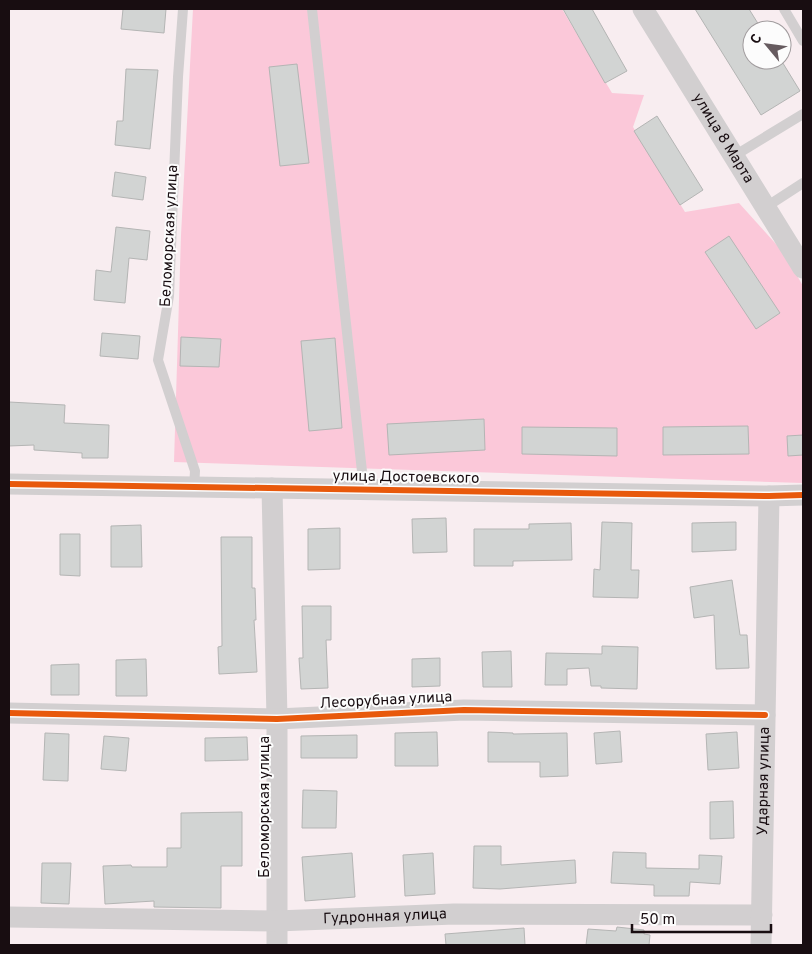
<svg xmlns="http://www.w3.org/2000/svg" width="812" height="954" font-family="Overpass,sans-serif">
<rect width="100%" height="100%" fill="#f8edf0"/>
<polygon fill="#fbc8d9" points="193,9 562,9 612,93 644,95 633,127 685,212 739,203 784,253 803,286 803,483 174,462 181,235"/>
<g fill="#d2d4d3" stroke="#b4b5b4">
<polygon points="123,9 166,9 164,33 121,29"/>
<polygon points="563,9 592,9 627,71 605,83"/>
<polygon points="695,9 749,9 762,30 752,30 752,60 781,60 800,91 761,115"/>
<polygon points="297,64 309,163 280,166 269,67"/>
<polygon points="126,69 158,70 150,149 115,145 117,121 123,121"/>
<polygon points="657,116 703,190 680,205 634,131"/>
<polygon points="115,172 146,177 143,200 112,196"/>
<polygon points="116,227 150,231 147,260 129,258 125,303 94,300 96,270 111,272"/>
<polygon points="729,236 780,313 756,329 705,252"/>
<polygon points="102,333 140,336 138,359 100,356"/>
<polygon points="181,337 221,339 219,367 180,366"/>
<polygon points="335,338 342,428 309,431 301,341"/>
<polygon points="9,402 65,405 64,423 109,425 108,458 82,458 82,453 34,450 34,445 9,446"/>
<polygon points="484,419 485,450 389,455 387,424"/>
<polygon points="748,426 749,454 663,455 663,427"/>
<polygon points="522,427 617,428 617,456 522,454"/>
<polygon points="803,435 803,455 788,456 787,436"/>
<polygon points="446,518 447,552 413,553 412,519"/>
<polygon points="602,522 632,523 631,570 639,570 638,598 593,597 594,569 600,570"/>
<polygon points="736,522 736,550 692,552 692,523"/>
<polygon points="571,523 572,560 513,561 513,566 474,566 474,529 529,529 529,524"/>
<polygon points="141,525 142,567 111,567 111,526"/>
<polygon points="340,528 340,569 308,570 308,529"/>
<polygon points="60,534 80,534 80,576 60,575"/>
<polygon points="221,537 252,537 252,588 255,588 256,620 254,620 257,672 219,674 218,647 222,646"/>
<polygon points="732,580 740,635 747,635 749,668 716,669 714,615 694,618 690,587"/>
<polygon points="302,606 331,606 331,640 326,640 328,688 301,689 299,658 303,658"/>
<polygon points="602,646 638,647 637,689 601,688 601,686 591,686 589,668 567,669 567,685 545,685 546,653 602,654"/>
<polygon points="511,651 512,687 483,687 482,652"/>
<polygon points="440,658 440,686 412,687 412,659"/>
<polygon points="146,659 147,696 116,696 116,660"/>
<polygon points="79,664 79,695 51,695 51,665"/>
<polygon points="620,731 622,762 596,764 594,733"/>
<polygon points="437,732 438,766 395,766 395,733"/>
<polygon points="488,732 513,733 513,734 567,733 568,776 540,777 540,762 488,762"/>
<polygon points="737,732 739,768 708,770 706,734"/>
<polygon points="45,733 69,734 68,781 43,780"/>
<polygon points="357,735 357,758 301,758 301,736"/>
<polygon points="104,736 129,738 126,771 101,769"/>
<polygon points="247,737 248,760 205,761 205,738"/>
<polygon points="303,790 337,791 336,828 302,828"/>
<polygon points="733,801 734,838 710,839 710,802"/>
<polygon points="242,812 242,866 221,866 221,908 154,907 154,901 105,904 103,866 131,865 132,867 167,867 167,848 181,848 181,813"/>
<polygon points="474,846 501,846 501,865 575,860 576,883 500,889 473,888"/>
<polygon points="613,852 646,853 646,868 699,869 699,855 722,856 720,884 690,882 689,896 654,896 654,885 611,883"/>
<polygon points="352,853 355,897 305,901 302,857"/>
<polygon points="433,853 435,894 405,896 403,855"/>
<polygon points="42,863 71,863 69,904 41,903"/>
<polygon points="617,927 644,930 644,934 650,935 649,945 586,945 588,929 616,931"/>
<polygon points="524,928 525,945 446,945 445,934"/>
</g>
<g fill="none" stroke-linecap="round" stroke-linejoin="round">
<g stroke="#d2cfd0" stroke-width="10">
<polyline points="183,9 178,77 169,296 158,360 195,471 194,487"/>
<polyline points="312,9 364,490"/>
<polyline points="784,9 803,41"/>
<polyline points="734,156 803,114"/>
<polyline points="766,207 803,183"/>
</g>
<g stroke="#d2cfd0" stroke-width="21">
<path id="s1" d="M 643,9 L 803,268"/>
<polyline points="9,484 769,496 803,495"/>
<polyline points="272,488 277,719 277,945"/>
<polyline points="9,713 277,719 464,710 765,715"/>
<path id="s2" d="M 9,917 L 277,921 L 454,914 L 762,915"/>
<path id="s3" d="M 761,945 L 769,496"/>
</g>
<defs>
<g id="cycleway">
<polyline points="9,484 769,496 803,495"/>
<polyline points="9,713 277,719 464,710 765,715"/>
</g>
</defs>
<use href="#cycleway" stroke="#fcfcfc" stroke-width="9"/>
<use href="#cycleway" stroke="#e8590c" stroke-width="6"/>
</g>
<g text-anchor="middle" dominant-baseline="central" stroke-width="4" stroke-linejoin="round" paint-order="stroke">
<g font-size="15" fill="#180d11" stroke="#fcfcfc">
<text stroke="none"><textPath href="#s1" startOffset="152">улица 8 Марта</textPath></text>
<text transform="translate(170 236) rotate(-87)">Беломорская улица</text>
<text transform="translate(406 478) rotate(1)">улица Достоевского</text>
<text transform="translate(386 701) rotate(-3)">Лесорубная улица</text>
<text stroke="none"><textPath href="#s3" startOffset="164">Ударная улица</textPath></text>
<text transform="translate(265 807) rotate(-90)">Беломорская улица</text>
<text stroke="none"><textPath href="#s2" startOffset="376">Гудронная улица</textPath></text>
</g>
</g>
<rect width="812" height="954" fill="none" stroke="#180d11" stroke-width="20"/>
<g transform="translate(767 45) rotate(299)"><circle r="24" fill="#fcfcfc" stroke="#a19c9e"/>
<path d="M0-4L9 19L0 12L-9 19Z" fill="#665b5f"/>
<text y="-8" font-size="14" font-weight="bold" text-anchor="middle" fill="#180d11">С</text>
</g>
<path d="M632 924v8h139v-8" fill="none" stroke="#180d11" stroke-width="2.5"/>
<text x="640" y="924" font-size="15" fill="#180d11" stroke="#fcfcfc" stroke-width="4" paint-order="stroke">50 m</text>
</svg>
